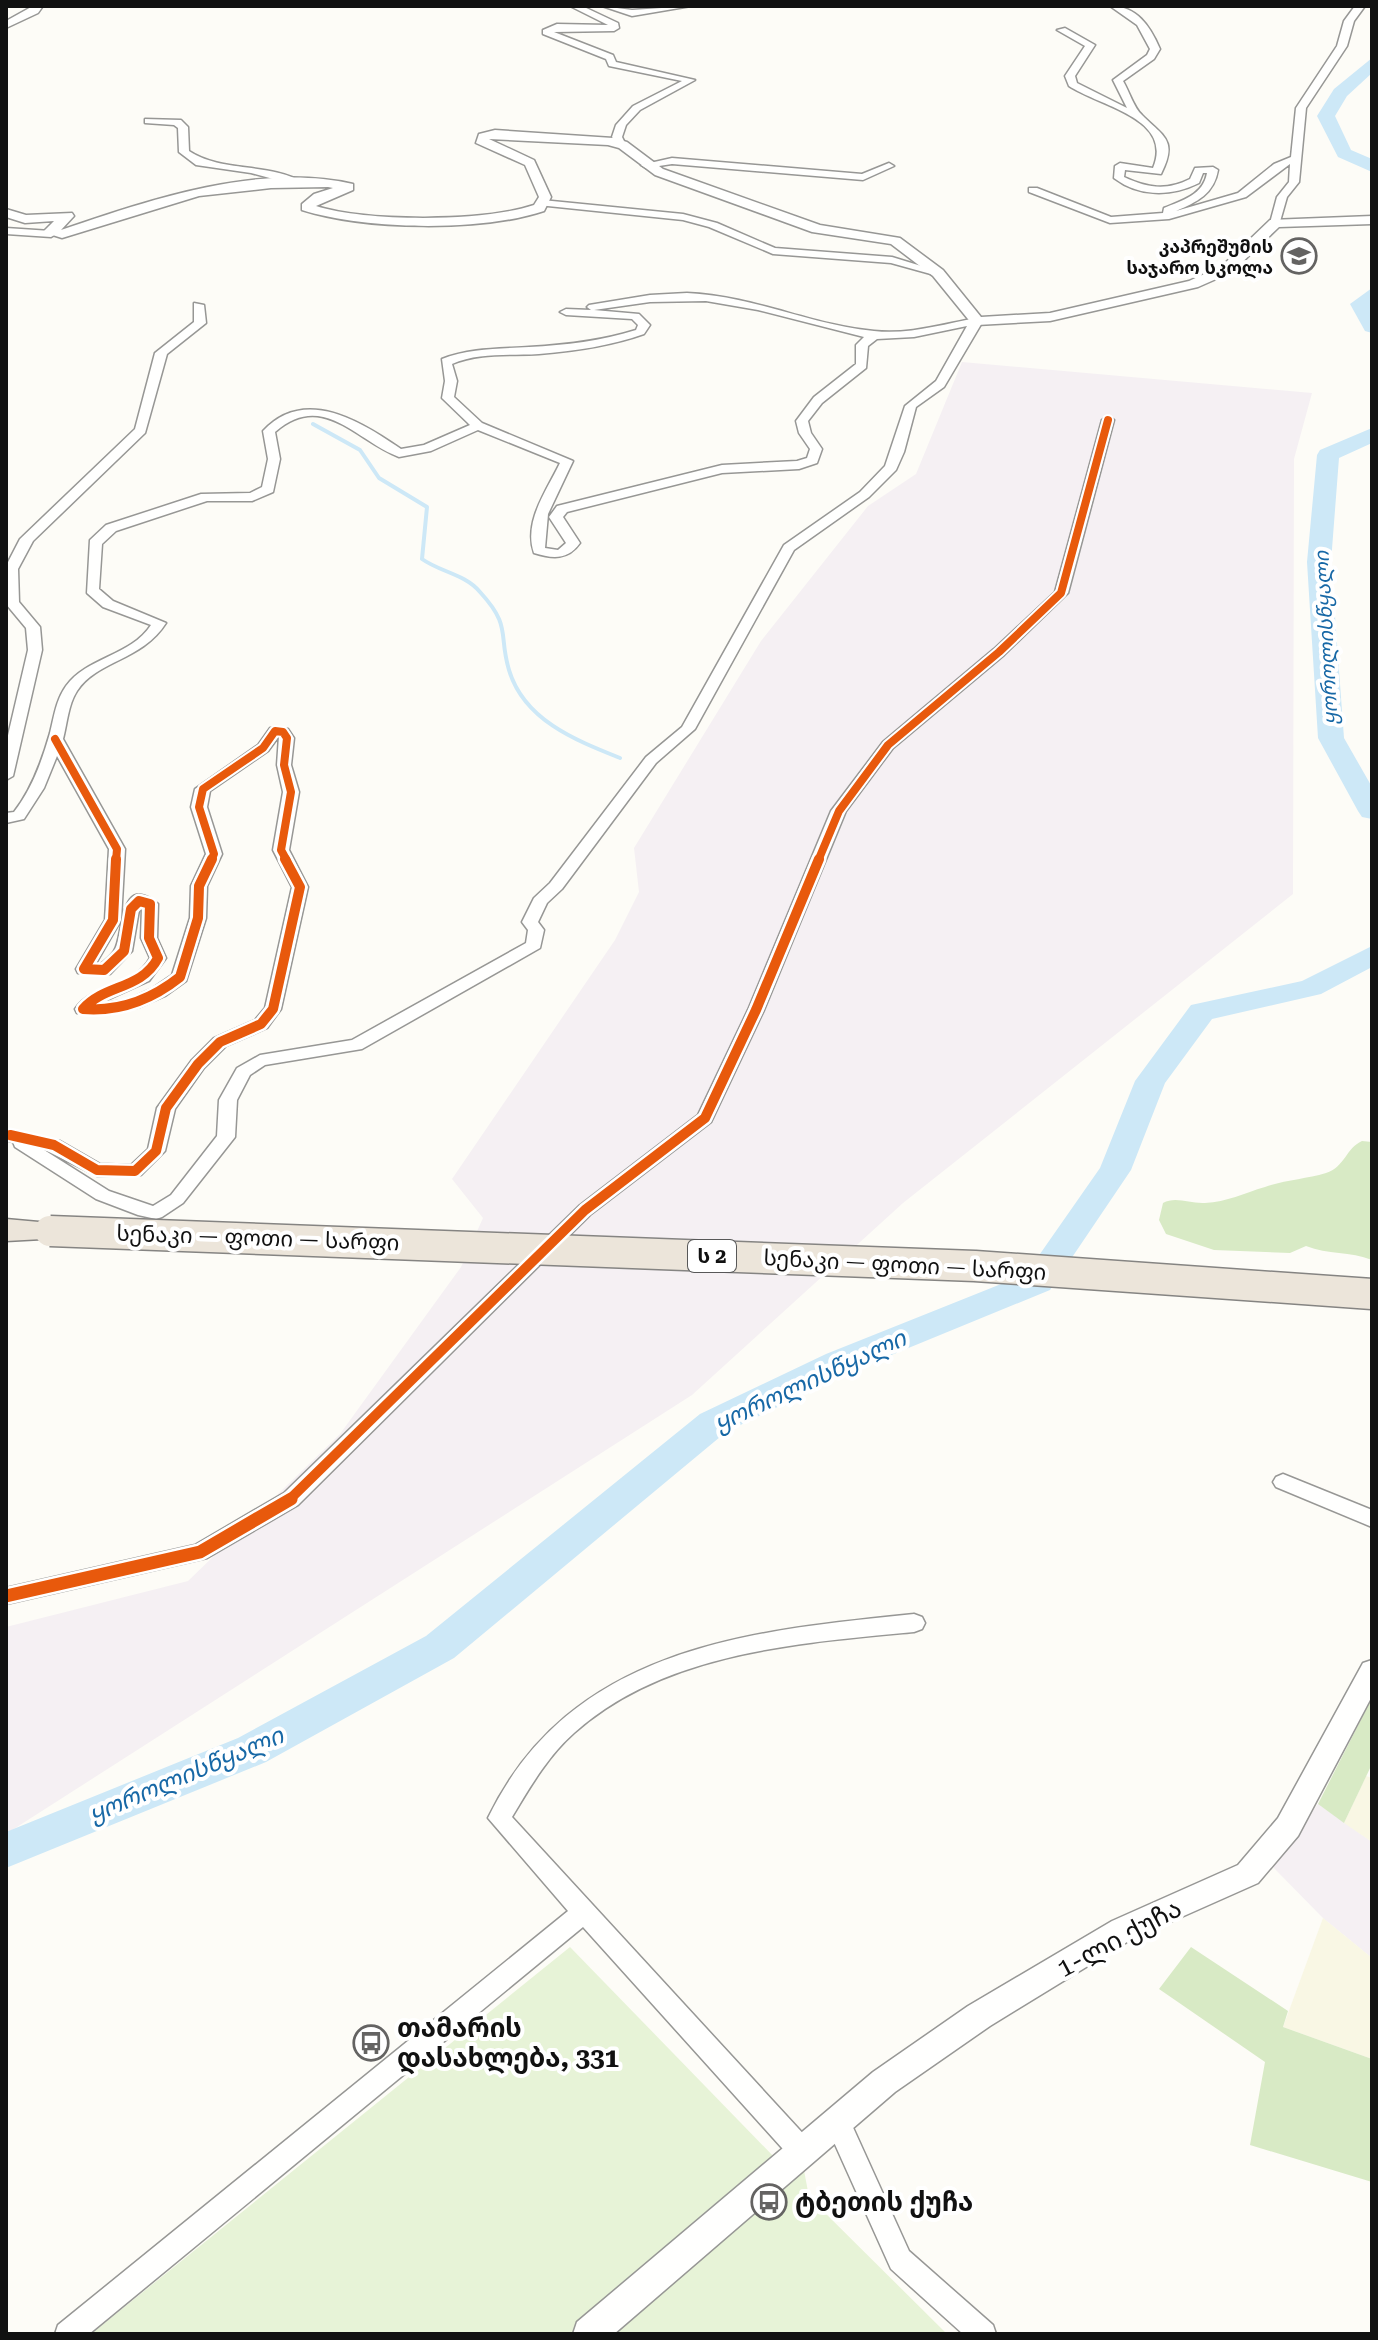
<svg xmlns="http://www.w3.org/2000/svg" width="1378" height="2340" font-family="'Roboto Serif','Noto Sans Georgian',serif">
<rect width="100%" height="100%" fill="#fdfcf7"/>
<g fill="#f5f0f3">
<polygon points="962,362 1312,393 1294,459 1293,894 903,1203 692,1395 6,1834 6,1627 188,1581 340,1434 461,1267 483,1218 452,1179 615,940 639,892 634,848 761,641 868,506 916,474"/>
<polygon points="1318,1804 1372,1842 1372,1958 1323,1918 1272,1866"/>
</g>
<g fill="#f9f7e4">
<polygon points="1366,1776 1372,1778 1372,1842 1344,1823"/>
<polygon points="1323,1918 1372,1958 1372,2059 1283,2027"/>
</g>
<g fill="#e7f3d7">
<polygon points="570,1947 776,2159 571,2334 91,2334"/>
<polygon points="800,2149 809,2197 947,2334 589,2334"/>
</g>
<g fill="#d8eac5">
<path d="M 1362,1141 L 1372,1142 L 1372,1260 C 1350,1251 1328,1255 1306,1246 L 1290,1253 L 1214,1250 L 1166,1234 L 1159,1220 L 1163,1203 C 1176,1196 1190,1204 1205,1203 C 1227,1202 1244,1193 1265,1187 C 1285,1180 1306,1179 1326,1173 C 1345,1167 1346,1148 1362,1141 Z"/>
<polygon points="1372,1698 1372,1764 1344,1823 1318,1804"/>
<polygon points="1191,1947 1288,2011 1283,2027 1372,2059 1372,2182 1250,2145 1265,2062 1159,1989"/>
</g>
<g fill="none" stroke-linecap="round" stroke-linejoin="round">
<path stroke="#cde8f7" stroke-width="4" d="M 313,424 L 360,450 L 379,478 L 427,507 L 422,559 C 440,572 465,574 480,592 C 512,627 498,633 509,670 C 524,720 575,740 620,758"/>
<g fill="#cde8f7" fill-rule="evenodd">
<polygon points="1372,58 1372,73 1347,96 1335,116 1351,150 1372,159 1372,172 1338,157 1317,116 1334,89"/>
<polygon points="1372,288 1372,333 1365,331 1350,304"/>
<polygon points="1372,428 1372,443 1339,458 1331,562 1344,738 1372,787 1372,819 1362,817 1358,811 1318,738 1307,562 1317,455 1320,450"/>
<polygon points="1372,946 1372,967 1321,994 1212,1019 1165,1083 1131,1170 1050,1290 850,1372 726,1432 454,1658 266,1762 6,1868 6,1832 238,1738 426,1636 700,1414 826,1354 1026,1274 1100,1168 1135,1081 1191,1005 1302,981"/>
</g>
<defs>
<g id="minor">
<polygon points="33,6 43,6 38,13 6,28 6,21"/>
<polygon points="570,6 582,6 618,23 619,28 614,31 554,32 613,55 616,62 695,80 640,110 626,125 622,137 627,147 619,147 612,137 616,125 633,106 682,81 609,66 606,59 543,34 543,30 557,24 608,25"/>
<polygon points="602,6 632,10 691,6 632,16"/>
<path d="M 1110,6 C 1137,6 1150,26 1160,49 L 1154,59 L 1123,81 C 1129,91 1134,108 1142,115 C 1164,137 1178,140 1161,174 L 1125,170 L 1124,177 C 1148,188 1166,191 1190,179 L 1195,168 L 1213,167 L 1218,170 C 1214,194 1197,202 1176,211 L 1238,193 L 1274,164 L 1291,157 L 1296,108 L 1337,46 L 1344,21 L 1355,6 L 1365,6 L 1354,21 L 1347,46 L 1306,108 L 1299,182 L 1287,197 L 1279,225 L 1270,223 L 1277,197 L 1289,182 L 1290,164 L 1246,197 L 1169,219 L 1110,223 L 1029,192 L 1029,188 L 1037,188 L 1111,217 L 1163,213 L 1164,208 C 1183,200 1203,195 1207,173 L 1203,173 L 1199,183 C 1171,197 1139,197 1114,178 L 1115,166 L 1120,163 L 1153,168 C 1174,118 1101,107 1069,86 L 1065,76 L 1085,46 L 1057,30 L 1065,28 L 1095,45 L 1075,76 L 1077,83 L 1127,108 L 1113,80 L 1147,55 L 1150,49 L 1137,25 Z"/>
<path d="M 145,119 L 181,120 L 188,127 L 189,151 C 222,173 270,162 304,183 L 299,186 L 251,173 L 196,165 L 179,152 L 178,128 L 174,125 L 145,123 Z"/>
<polygon points="672,158 862,174 889,163 894,166 863,180 672,164 646,168 641,165"/>
<polygon points="542,200 683,214 717,223 775,248 892,257 944,273 938,276 891,263 773,254 709,227 683,220 538,205 537,203"/>
<polygon points="6,228 51,231 56,234 51,237 6,234"/>
<path d="M 687,293 C 754,296 810,325 874,331 C 909,335 943,324 977,318 L 983,321 L 944,387 L 916,407 L 904,452 L 896,470 L 869,497 L 794,550 L 695,729 L 656,763 L 562,889 L 547,903 L 538,922 L 544,930 L 540,948 L 362,1049 L 265,1065 L 250,1075 L 237,1100 L 235,1137 L 183,1203 L 162,1217 L 156,1219 L 138,1215 L 96,1199 L 15,1147 L 13,1142 L 6,1140 L 6,1130 L 60,1141 L 100,1164 L 131,1165 L 148,1149 L 157,1108 L 192,1060 L 214,1038 L 255,1020 L 265,1008 L 292,887 L 273,850 L 283,792 L 277,765 L 279,736 L 268,751 L 210,791 L 207,807 L 222,854 L 207,886 L 206,918 L 186,981 L 165,996 L 140,1007 L 109,1014 L 77,1013 L 75,1009 C 94,982 134,988 150,958 L 141,938 L 142,907 L 139,910 L 132,951 L 110,974 L 78,973 L 76,969 L 105,920 L 109,849 L 57,756 L 44,788 L 24,819 L 6,823 L 6,813 L 14,812 C 32,789 42,761 50,733 C 54,717 56,700 66,686 C 87,657 131,656 151,625 L 103,607 L 87,593 L 90,540 L 106,525 L 201,494 L 250,493 L 262,487 L 268,459 L 263,431 C 304,386 361,421 401,449 L 424,445 L 470,425 L 442,398 L 445,381 L 442,359 C 470,348 499,349 529,347 C 566,345 601,341 636,330 L 638,325 L 632,319 L 566,315 L 560,312 L 566,309 L 591,310 L 587,307 L 589,305 L 650,295 ZM 706,301 L 758,310 L 864,337 L 856,345 L 856,364 L 814,397 L 796,421 L 799,433 L 810,449 L 807,458 L 797,461 L 722,465 L 557,506 L 549,517 L 566,543 L 558,550 L 545,548 L 548,514 L 573,461 L 482,423 L 454,397 L 457,381 L 452,364 C 479,352 510,356 539,354 C 575,351 610,346 644,334 L 650,325 L 639,314 L 594,310 L 650,302 ZM 967,326 L 936,381 L 905,406 L 885,466 L 860,492 L 784,545 L 682,727 L 646,757 L 550,883 L 534,898 L 522,922 L 528,930 L 526,943 L 352,1040 L 260,1055 L 237,1068 L 219,1100 L 217,1136 L 171,1195 L 153,1206 L 109,1191 L 41,1148 L 97,1176 L 141,1175 L 165,1151 L 175,1109 L 204,1068 L 226,1046 L 267,1028 L 281,1009 L 308,887 L 289,850 L 299,792 L 291,765 L 294,738 L 288,729 L 270,728 L 258,745 L 195,789 L 191,807 L 206,854 L 191,886 L 190,918 L 172,975 L 153,988 L 129,999 L 96,1005 L 149,981 L 166,958 L 157,938 L 158,904 C 118,870 124,938 114,951 C 111,956 104,961 100,965 L 95,965 L 121,920 L 125,849 L 63,739 C 67,724 68,705 77,691 C 97,660 142,661 166,623 L 113,601 L 99,589 L 102,544 L 116,531 L 207,501 L 252,501 L 273,492 L 280,459 L 275,432 C 323,390 356,441 399,457 L 431,451 L 478,430 L 560,463 C 547,490 523,522 534,553 C 553,559 568,560 580,543 L 563,517 L 567,512 L 722,473 L 799,469 L 817,463 L 822,449 L 811,433 L 808,421 L 822,403 L 866,368 L 868,346 L 877,339 L 914,337 Z"/>
<polygon points="194,303 204,305 206,323 167,354 145,433 33,541 18,569 19,602 40,627 42,650 13,776 6,780 6,744 28,650 26,628 6,604 6,566 20,539 135,429 155,353 194,322"/>
<polygon points="1108,416 1114,420 1068,593 1004,655 893,748 846,811 764,1010 711,1122 591,1214 298,1505 207,1558 6,1604 6,1588 195,1545 284,1493 579,1206 698,1115 748,1010 831,811 883,742 994,649 1055,592 1102,420"/>
<polygon points="1283,1474 1372,1510 1372,1527 1276,1487 1273,1482 1276,1477"/>
<path d="M 914,1614 L 922,1617 L 925,1623 L 922,1629 L 914,1632 C 799,1643 664,1652 574,1733 C 548,1756 530,1787 512,1817 L 809,2140 L 813,2149 L 809,2158 L 800,2161 L 791,2158 L 583,1927 L 89,2334 L 55,2334 L 58,2325 L 568,1911 L 488,1818 C 570,1648 746,1631 914,1614 Z"/>
<polygon points="837,2108 846,2112 909,2251 993,2325 996,2334 963,2334 891,2269 824,2120 828,2112"/>
</g>
<g id="tertiary">
<path d="M 495,130 L 613,138 L 627,142 L 663,169 L 820,225 L 900,238 L 943,270 L 981,317 L 1050,313 L 1189,281 L 1222,266 L 1270,220 L 1372,216 L 1372,224 L 1279,227 L 1232,272 L 1198,287 L 1050,321 L 977,325 L 972,324 L 933,276 L 891,244 L 812,232 L 655,175 L 619,148 L 608,145 L 489,139 L 534,160 L 551,197 L 544,211 C 481,232 365,230 302,210 L 302,204 L 314,194 L 333,188 L 328,187 L 271,188 L 199,196 L 62,238 L 43,232 L 54,221 L 25,223 L 6,217 L 6,209 L 26,215 L 72,213 L 74,216 L 61,230 C 149,200 259,162 353,184 L 353,190 L 316,206 C 367,222 483,222 534,205 L 539,197 L 525,165 L 476,143 L 479,134 Z"/>
<polygon points="1372,1660 1372,1696 1298,1836 1258,1883 1132,1939 990,2026 895,2092 614,2334 573,2334 577,2322 873,2072 968,2006 1112,1921 1238,1865 1278,1818 1363,1663"/>
</g>
<polygon id="trunk" points="6,1219 61,1224 65,1231 61,1238 6,1241"/>
</defs>
<use href="#minor" stroke="#979795" stroke-width="3"/>
<use href="#tertiary" stroke="#979795" stroke-width="3"/>
<use href="#trunk" stroke="#858482" stroke-width="3"/>
<use href="#minor" fill="#fffffe" fill-rule="evenodd"/>
<use href="#tertiary" fill="#fffffe" fill-rule="evenodd"/>
<use href="#trunk" fill="#ece5da" fill-rule="evenodd"/>
<defs>
<polyline id="trunk-bridge" points="50,1231 975,1266 1372,1294"/>
</defs>
<use href="#trunk-bridge" stroke="#858482" stroke-width="33" stroke-linecap="butt"/>
<use href="#trunk-bridge" stroke="#ece5da" stroke-width="30"/>
<defs>
<g id="cycleway-far2">
<polyline points="55,739 117,849 116,861"/>
<polyline points="211,861 214,854 199,807 203,789 263,748 275,731 283,732 287,738 284,765 291,792 281,850 287,861"/>
<polyline points="818,861 839,811 888,745 999,652 1061,593 1108,420"/>
</g>
<g id="cycleway-far1">
<path d="M 116,859 L 113,920 L 84,969 L 104,970 L 124,951 L 131,909 L 139,901 L 150,904 L 149,938 L 158,958 C 141,990 105,984 83,1009 C 120,1012 151,1000 180,977 L 198,918 L 199,886 L 212,859"/>
<polyline points="10,1135 54,1145 97,1170 135,1171 156,1151 166,1108 198,1064 220,1042 261,1024 273,1009 300,887 285,859"/>
<polyline points="288,1501 585,1210 705,1118 756,1010 819,859"/>
</g>
<polyline id="cycleway" points="6,1596 200,1552 291,1499"/>
</defs>
<use href="#cycleway-far2" stroke="#fff" stroke-width="12"/>
<use href="#cycleway-far1" stroke="#fff" stroke-width="15"/>
<use href="#cycleway" stroke="#fff" stroke-width="18"/>
<use href="#cycleway-far2" stroke="#e8590c" stroke-width="8"/>
<use href="#cycleway-far1" stroke="#e8590c" stroke-width="10"/>
<use href="#cycleway" stroke="#e8590c" stroke-width="13"/>
</g>
<defs>
<symbol id="school-ring" viewBox="-11 -11 22 22"><circle r="9.5" fill="#fff" stroke="#646362" stroke-width="1.5"/><path d="M0-5L7-2L0 1L-7-2ZM-4 1L0 2.5L4 1V4Q0 6-4 4Z" fill="#646362"/></symbol>
<symbol id="bus-ring" viewBox="-11 -11 22 22"><circle r="9.5" fill="#fff" stroke="#646362" stroke-width="1.5"/><path d="M-5-6H5V4H4V6H2V4H-2V6H-4V4H-5ZM-3.5-4V0h7V-4ZM-3.5 1.2v1.5H-2V1.2ZM2 1.2v1.5H3.5V1.2Z" fill="#646362"/></symbol>
</defs>
<g fill-rule="evenodd">
<use href="#school-ring" x="1279" y="236" width="40" height="40"/>
<use href="#bus-ring" x="351" y="2023" width="40" height="40"/>
<use href="#bus-ring" x="749" y="2182" width="40" height="40"/>
</g>
<g text-anchor="middle" dominant-baseline="central" stroke-width="8" stroke-linejoin="round" paint-order="stroke">
<g font-size="18" font-weight="bold" fill="#111" stroke="#fff" text-anchor="end">
<text x="1273" y="246">კაპრეშუმის<tspan x="1273" dy="21">საჯარო სკოლა</tspan></text>
</g>
<g font-size="20" font-style="italic" fill="#1768a6" stroke="#fff">
<text transform="translate(1326 638) rotate(-93)">ყოროლისწყალი</text>
</g>
<rect fill="#fff" stroke="#585858" stroke-width="2" x="688" y="1240" width="48" height="32" rx="6"/>
<g font-size="20" font-weight="bold" fill="#111">
<text x="712" y="1256">ს 2</text>
</g>
<g font-size="22" fill="#111" stroke="#fff">
<text transform="translate(258 1238) rotate(2)">სენაკი — ფოთი — სარფი</text>
<text transform="translate(905 1265) rotate(3)">სენაკი — ფოთი — სარფი</text>
</g>
<g font-size="24" font-style="italic" fill="#1768a6" stroke="#fff">
<text transform="translate(810 1381) rotate(-25)">ყოროლისწყალი</text>
<text transform="translate(186 1775) rotate(-23)">ყოროლისწყალი</text>
</g>
<g font-size="26" fill="#111" stroke="#fff">
<text transform="translate(1119 1938) rotate(-28)">1-ლი ქუჩა</text>
</g>
<g font-size="26" font-weight="bold" fill="#111" stroke="#fff" text-anchor="start">
<text x="397" y="2028">თამარის<tspan x="397" dy="30">დასახლება, 331</tspan></text>
<text x="795" y="2202">ტბეთის ქუჩა</text>
</g>
</g>
<rect width="1378" height="2340" fill="none" stroke="#111111" stroke-width="16"/>
</svg>
